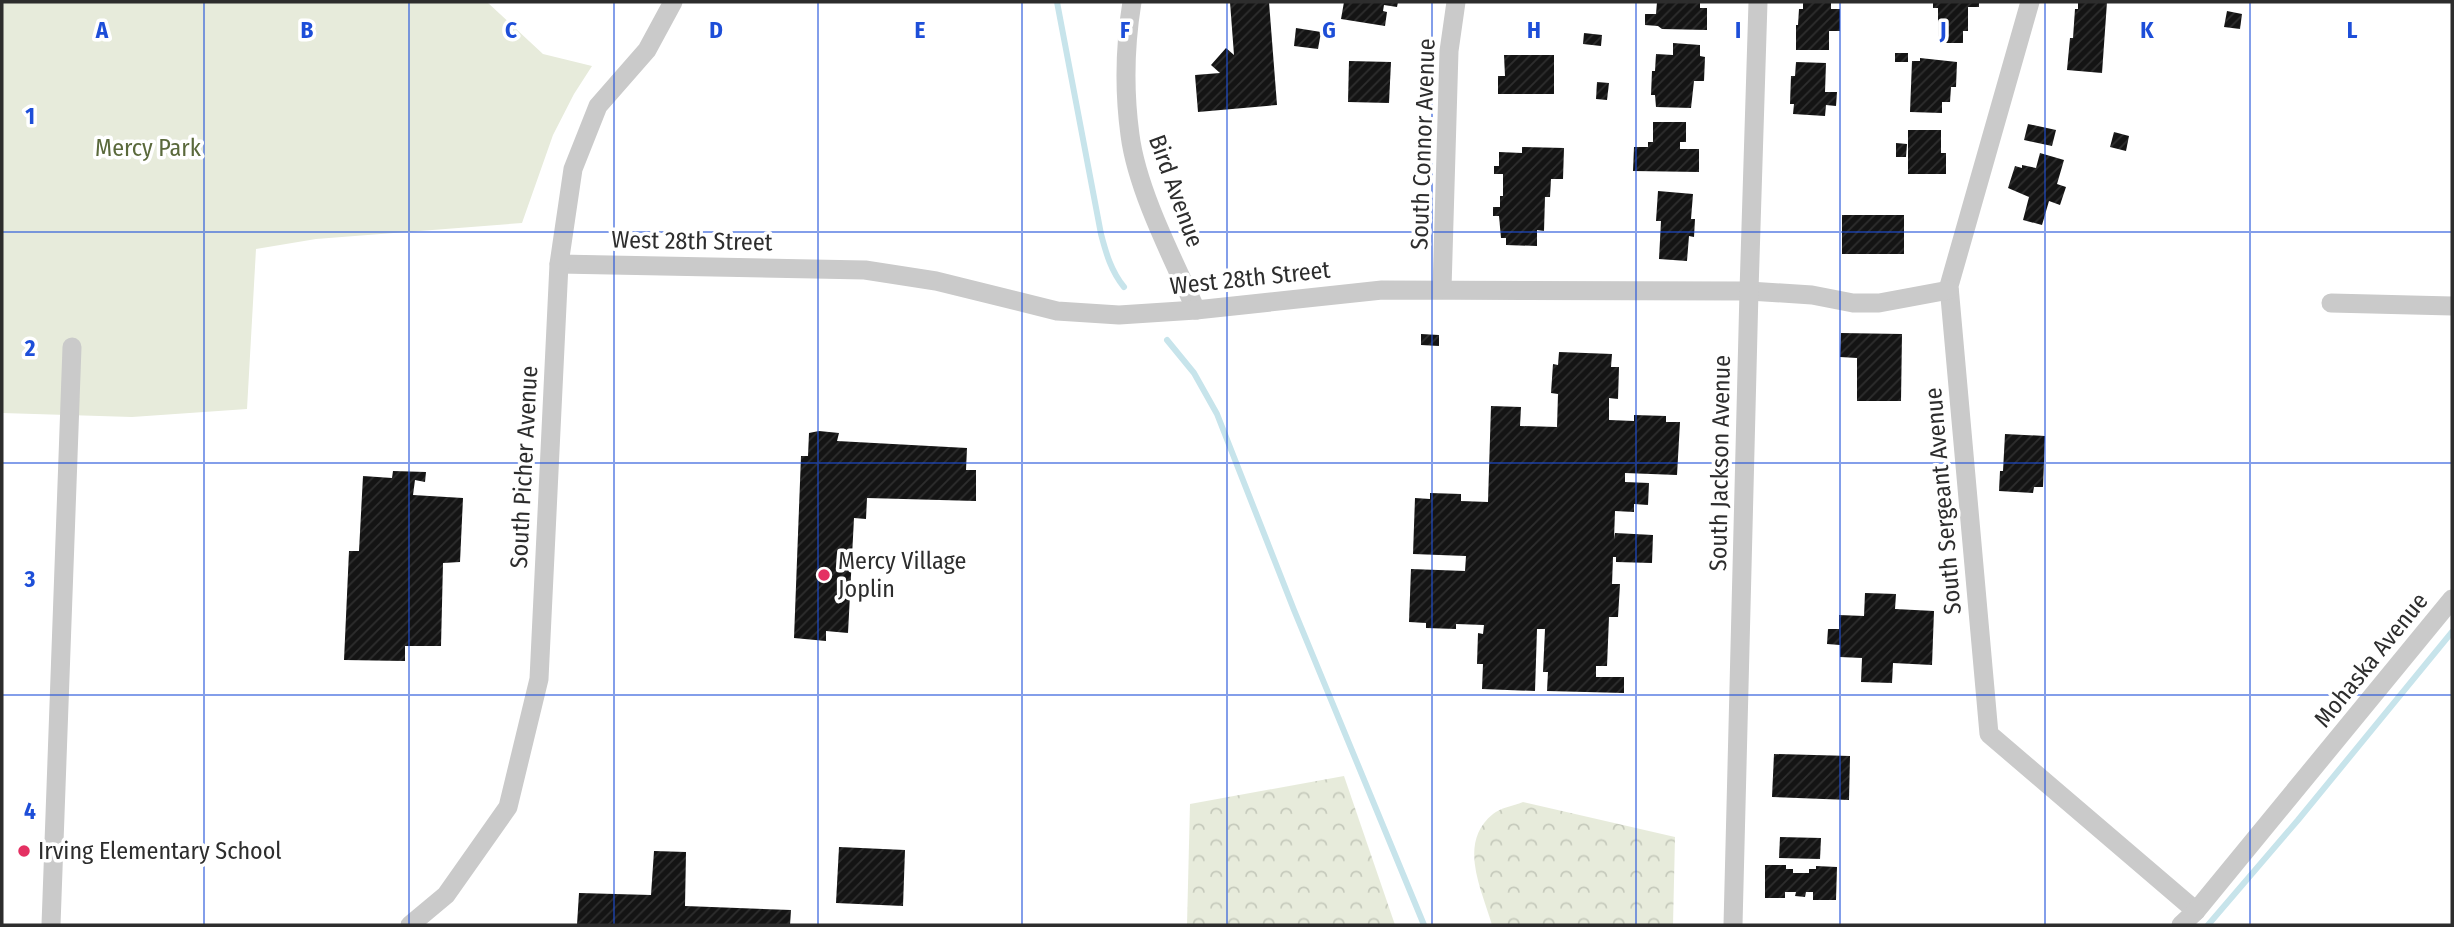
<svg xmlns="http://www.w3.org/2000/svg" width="2454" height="927" font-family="'Fira Sans Condensed',sans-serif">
<defs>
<pattern id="forest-crowns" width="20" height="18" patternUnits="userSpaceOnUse" patternTransform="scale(1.75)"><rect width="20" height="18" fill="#e7ebdb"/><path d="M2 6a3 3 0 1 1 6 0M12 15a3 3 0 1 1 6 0" fill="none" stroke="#c6cabc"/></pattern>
<pattern id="building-hatch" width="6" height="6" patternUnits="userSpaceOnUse" patternTransform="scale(1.75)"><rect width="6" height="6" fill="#141414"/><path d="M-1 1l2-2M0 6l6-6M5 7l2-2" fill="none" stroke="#2e2e2e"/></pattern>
</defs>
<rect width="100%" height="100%" fill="#fff"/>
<g fill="url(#forest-crowns)">
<polygon points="1344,776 1395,925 1187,925 1190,804"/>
<path d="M 1523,802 L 1675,837 L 1673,925 L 1492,925 C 1482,890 1457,843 1493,814 C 1500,808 1513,806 1523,802 Z"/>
</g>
<polygon fill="#e7ebdb" points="2,2 487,2 543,54 592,66 574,94 553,135 522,223 316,239 256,249 247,409 132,417 2,413"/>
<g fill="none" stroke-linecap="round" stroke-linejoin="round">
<g stroke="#c7e4eb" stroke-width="6">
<path d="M 1057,2 L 1101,234 C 1106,253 1111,271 1124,287"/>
<polyline points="1167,340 1194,373 1217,414 1294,610 1424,925"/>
<polyline points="2208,925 2298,820 2452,632"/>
</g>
</g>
<g fill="url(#building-hatch)">
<polygon points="1230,2 1269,2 1277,105 1198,112 1195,75 1220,73 1211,65 1226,48 1234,55"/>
<polygon points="1344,2 1398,2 1397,7 1384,5 1383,11 1387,12 1385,26 1341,19"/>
<polygon points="1657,2 1700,2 1700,8 1707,8 1707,30 1662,29 1658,26 1645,25 1645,14 1656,14"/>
<polygon points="1803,2 1831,2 1831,9 1840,9 1840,31 1829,31 1829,50 1796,50 1796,25 1798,25 1799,9 1803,9"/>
<polygon points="1933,2 1979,2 1979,7 1968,7 1968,31 1963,31 1963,43 1938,43 1938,8 1933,8"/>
<polygon points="2078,2 2107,2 2102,73 2067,70 2070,38 2073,38 2075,9 2078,9"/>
<polygon points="2227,11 2242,14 2240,29 2224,27"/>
<polygon points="1296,28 1321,32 1318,49 1294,46"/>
<polygon points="1584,33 1602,35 1601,46 1583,44"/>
<polygon points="1673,43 1700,45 1700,56 1705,57 1704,81 1694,81 1691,108 1656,107 1655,95 1651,95 1652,71 1655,71 1656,54 1673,55"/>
<rect x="1895" y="53" width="13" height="9"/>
<polygon points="1504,55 1554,55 1554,94 1498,94 1498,76 1505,76"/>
<polygon points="1920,58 1957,62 1956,87 1951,87 1950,102 1942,102 1942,113 1910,112 1912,61 1920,61"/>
<polygon points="1349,61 1391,62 1389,103 1348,102"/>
<polygon points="1796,62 1826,63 1825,92 1837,92 1836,106 1826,105 1825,116 1793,114 1794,104 1790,104 1791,76 1795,76"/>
<polygon points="1597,82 1609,83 1607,100 1596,99"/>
<polygon points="1653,122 1686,122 1686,142 1680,142 1680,149 1699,149 1699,172 1633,171 1634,147 1648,147 1648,142 1653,142"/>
<polygon points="2028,124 2056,130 2052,146 2024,140"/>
<polygon points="1908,130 1941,130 1941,153 1946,153 1946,174 1908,174"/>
<polygon points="2114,132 2129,136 2126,151 2110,147"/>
<polygon points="1896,143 1907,144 1906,157 1896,157"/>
<polygon points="1522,147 1564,148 1563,179 1551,179 1550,197 1545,197 1544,231 1537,230 1537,246 1506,245 1506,238 1501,238 1499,216 1493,216 1493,207 1500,207 1500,196 1503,196 1503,174 1494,174 1494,166 1499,166 1499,152 1522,153"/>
<polygon points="2040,153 2064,160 2057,184 2066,187 2060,205 2049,201 2042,225 2023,220 2029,197 2008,188 2015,166 2022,168 2022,165 2036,168"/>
<polygon points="1658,191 1693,194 1691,219 1695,219 1694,237 1689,236 1687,261 1659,259 1661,221 1656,221"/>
<rect x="1842" y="215" width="62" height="39"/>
<polygon points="1841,333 1902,334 1901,401 1857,401 1857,358 1840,357"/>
<polygon points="1421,334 1439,335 1439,346 1421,345"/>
<polygon points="1559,352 1612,354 1611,367 1619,367 1618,399 1609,398 1609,420 1634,421 1634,415 1666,416 1666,422 1680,422 1677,475 1625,473 1625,482 1649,483 1648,505 1634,504 1634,512 1615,511 1614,539 1615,533 1653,535 1652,563 1616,562 1616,557 1613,557 1612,584 1620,584 1618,617 1609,617 1607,666 1596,666 1596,677 1624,677 1624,693 1547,691 1548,672 1543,672 1545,629 1537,629 1535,691 1482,689 1483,664 1477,664 1478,633 1483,634 1484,625 1456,624 1456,629 1426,628 1426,623 1409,622 1411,569 1465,571 1466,556 1413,554 1415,498 1430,499 1430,493 1461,494 1461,501 1488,502 1491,406 1521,407 1520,426 1557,427 1558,394 1551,393 1553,364 1558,365"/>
<polygon points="819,431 839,433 837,441 967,448 966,470 976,470 976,501 867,498 866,519 854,518 848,633 826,631 826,641 794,638 801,456 808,456 809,433"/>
<polygon points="2005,434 2045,436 2043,487 2034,487 2033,493 1999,491 2000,471 2003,471"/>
<polygon points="393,471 426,472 425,482 415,480 413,495 463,498 460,562 443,563 441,646 405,646 405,661 344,660 349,551 359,551 363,476 392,478"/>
<polygon points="1865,593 1896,594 1895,609 1934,611 1932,665 1893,663 1892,683 1861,682 1862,658 1840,657 1840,645 1827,644 1828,629 1839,629 1839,615 1864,616"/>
<polygon points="1774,754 1850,756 1849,800 1772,797"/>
<polygon points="1780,837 1821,838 1820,859 1779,858"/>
<polygon points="839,847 905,850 903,906 836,903"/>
<polygon points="654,851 686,852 685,906 791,910 790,925 577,925 579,893 651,895"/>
<polygon points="1765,865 1786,865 1786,869 1793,869 1793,873 1809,873 1809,869 1816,869 1816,866 1837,867 1836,900 1813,900 1813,892 1806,892 1805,897 1795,896 1796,892 1785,892 1785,898 1765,898"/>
</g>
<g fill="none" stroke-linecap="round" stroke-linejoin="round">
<g stroke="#cacaca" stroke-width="19">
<path d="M 1132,2 C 1125,45 1124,91 1130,135 C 1137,190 1173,259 1196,310"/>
<polyline points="2030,2 1949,286 1989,734 2196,911"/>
<polyline points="559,264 865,270 936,281 1057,311 1119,315 1196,310 1382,290 1749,291 1812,295 1853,303 1879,303 1949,290"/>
<polyline points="1442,289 1449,51 1456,2"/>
<polyline points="2331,303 2452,306"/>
<polyline points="51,925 72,347"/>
<polyline points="410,925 446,895 508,807 539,679 559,264 573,169 598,106 647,50 673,2"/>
<polyline points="1733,925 1749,291 1758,2"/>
<polyline points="2181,925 2196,911 2452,599"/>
</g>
</g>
<path fill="none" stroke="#1d4ed8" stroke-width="2" stroke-opacity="0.55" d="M 204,2 L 204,925M 409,2 L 409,925M 614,2 L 614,925M 818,2 L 818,925M 1022,2 L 1022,925M 1227,2 L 1227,925M 1432,2 L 1432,925M 1636,2 L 1636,925M 1840,2 L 1840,925M 2045,2 L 2045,925M 2250,2 L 2250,925M 2,232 L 2452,232M 2,463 L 2452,463M 2,695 L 2452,695"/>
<g fill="#e43062" stroke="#fff" stroke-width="2.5">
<circle cx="824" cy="575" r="7"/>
<circle cx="24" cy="851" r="7"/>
</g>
<g text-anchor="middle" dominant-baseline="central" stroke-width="7" stroke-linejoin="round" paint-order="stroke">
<g font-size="24" fill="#2d2d2d" stroke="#fff">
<text transform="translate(1423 144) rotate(-88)">South Connor Avenue</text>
<text transform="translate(1176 191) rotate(70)">Bird Avenue</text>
<text transform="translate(692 241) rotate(1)">West 28th Street</text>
<text transform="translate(1250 278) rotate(-6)">West 28th Street</text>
<text transform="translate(1720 463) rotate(-89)">South Jackson Avenue</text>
<text transform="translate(524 467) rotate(-87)">South Picher Avenue</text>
<text transform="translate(1943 501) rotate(-95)">South Sergeant Avenue</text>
<text transform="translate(2371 660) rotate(-51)">Mohaska Avenue</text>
</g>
<g font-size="24" fill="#5a693b" stroke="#fff">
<text x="148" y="148">Mercy Park</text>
</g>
<g font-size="24" fill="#2d2d2d" stroke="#fff" text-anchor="start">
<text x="838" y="561">Mercy Village<tspan x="838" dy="28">Joplin</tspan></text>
<text x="38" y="851">Irving Elementary School</text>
</g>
</g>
<g font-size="23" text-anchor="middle" font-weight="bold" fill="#1d4ed8" stroke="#fff" stroke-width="7" stroke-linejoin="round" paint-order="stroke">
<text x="102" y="38">A</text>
<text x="307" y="38">B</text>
<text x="511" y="38">C</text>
<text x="716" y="38">D</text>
<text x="920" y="38">E</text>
<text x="1125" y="38">F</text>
<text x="1329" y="38">G</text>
<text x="1534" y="38">H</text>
<text x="1738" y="38">I</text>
<text x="1943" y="38">J</text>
<text x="2147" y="38">K</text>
<text x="2352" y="38">L</text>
<text x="30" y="124">1</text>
<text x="30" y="356">2</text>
<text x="30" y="587">3</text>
<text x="30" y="819">4</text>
</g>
<rect width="2454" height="927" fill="none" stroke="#2d2d2d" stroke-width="7"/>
</svg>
